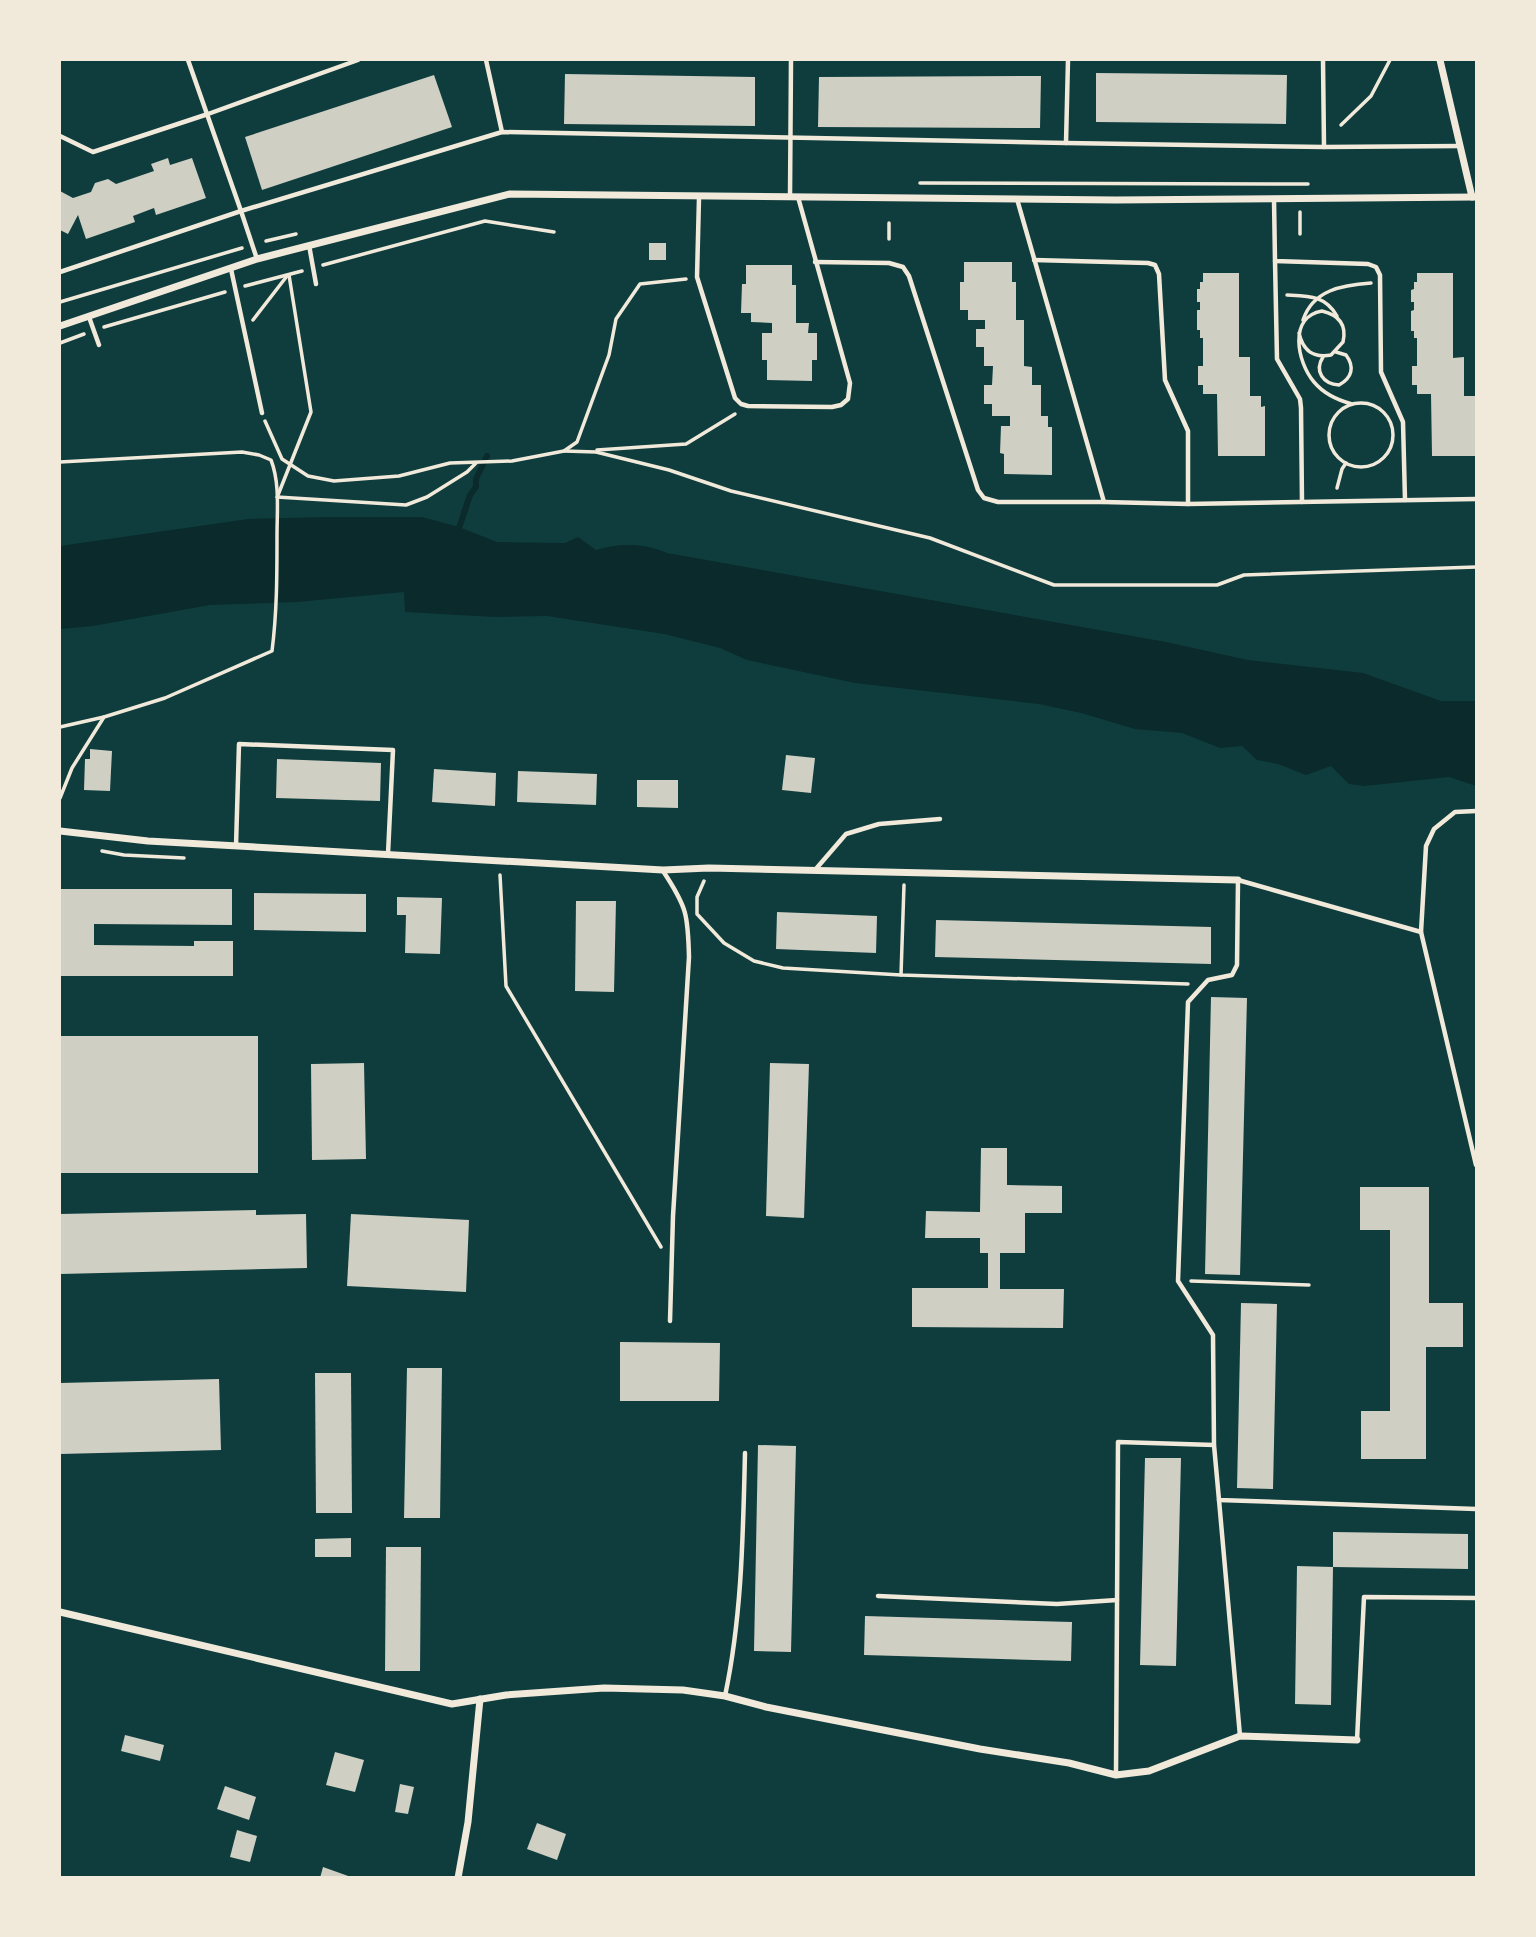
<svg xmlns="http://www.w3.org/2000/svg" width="1536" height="1937" font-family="Barlow,sans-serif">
<rect width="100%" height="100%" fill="#0f3d3e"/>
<path fill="#0a2a2b" d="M 328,517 L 422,517 L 459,527 L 497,542 L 565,543 L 578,537 L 596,550 C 620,543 644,543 667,553 L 1166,642 L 1248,660 L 1363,673 L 1441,701 L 1476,701 L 1476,786 L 1449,777 L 1364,786 L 1349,784 L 1331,766 L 1306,775 L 1278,764 L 1257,760 L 1242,746 L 1220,748 L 1182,733 L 1135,729 L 1081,713 L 1039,704 L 855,683 L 747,660 L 720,648 L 664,634 L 547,616 L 495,617 L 405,612 L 404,592 L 297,602 L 210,605 L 93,626 L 60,629 L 60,546 L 248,519 Z"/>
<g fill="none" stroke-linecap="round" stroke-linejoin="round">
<polyline stroke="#0a2a2b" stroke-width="6" points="457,534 470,495 476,487 476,479 487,456"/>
</g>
<g fill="#cfcfc3">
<polygon points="1096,73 1287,75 1286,124 1096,122"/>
<polygon points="565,74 755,77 755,126 564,124"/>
<polygon points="434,75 452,127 262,190 245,137"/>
<polygon points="1041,76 1040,128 818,127 819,77"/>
<polygon points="168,158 170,165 192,158 206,198 156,215 154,208 133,216 135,222 86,239 78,215 68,234 60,230 60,191 73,198 91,192 95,183 108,179 116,184 154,171 151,164"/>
<rect x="649" y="243" width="17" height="17"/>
<polygon points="964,262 1012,262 1012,282 1016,282 1016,320 1024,320 1024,366 1032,367 1032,385 1041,385 1041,416 1048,416 1048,427 1052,427 1052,475 1004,474 1004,454 1000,453 1001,426 1010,426 1010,416 992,416 992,404 984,404 984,385 992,385 993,366 984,366 984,347 976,347 976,329 985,329 985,320 968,320 968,310 960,310 960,282 964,282"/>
<polygon points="746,265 792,265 792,285 796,285 796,323 809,323 808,333 817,333 817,360 812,360 812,381 767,380 767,360 762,360 762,333 772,333 772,323 751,322 751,313 741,313 742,284 746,284"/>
<polygon points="1203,273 1239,273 1239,357 1250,357 1250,396 1261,396 1261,407 1265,406 1265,456 1218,456 1217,394 1203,394 1203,385 1198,385 1198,366 1203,366 1203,338 1200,338 1200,330 1197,330 1197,310 1200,310 1200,302 1197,302 1197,289 1200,289 1200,282 1203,282"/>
<polygon points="1417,273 1453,273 1453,358 1464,357 1464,396 1475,396 1476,456 1432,456 1431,394 1417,394 1417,385 1412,385 1412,366 1417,366 1417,338 1414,338 1414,331 1411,331 1411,311 1414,310 1414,302 1411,302 1411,290 1414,289 1414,282 1417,282"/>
<polygon points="90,749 112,751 110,791 84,790 85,759 90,759"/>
<polygon points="786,755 815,758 811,793 782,790"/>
<polygon points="277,759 381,763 380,801 276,798"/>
<polygon points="434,769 496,773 495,806 432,802"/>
<polygon points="518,771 597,774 596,805 517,802"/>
<polygon points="637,780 678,780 678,808 637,807"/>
<polygon points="60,889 232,889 232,925 94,924 94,945 194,946 194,941 233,941 233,976 60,976"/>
<polygon points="254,893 366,894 366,932 254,930"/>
<polygon points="397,897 442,898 440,954 405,953 406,915 397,915"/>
<polygon points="576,901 616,901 614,992 575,991"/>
<polygon points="777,912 877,916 876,953 776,949"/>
<polygon points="936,920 1211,927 1211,964 935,957"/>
<polygon points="1211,997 1247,998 1240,1275 1205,1274"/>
<rect x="60" y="1036" width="198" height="137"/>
<polygon points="364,1063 366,1159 312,1160 311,1064"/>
<polygon points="770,1063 809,1064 804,1218 766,1216"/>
<polygon points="981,1148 1007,1148 1007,1185 1062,1186 1062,1213 1025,1213 1025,1253 1000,1253 1000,1289 1064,1289 1063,1328 912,1327 912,1288 988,1288 988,1253 980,1253 980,1238 925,1238 926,1211 980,1212"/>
<polygon points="1360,1187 1429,1187 1429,1303 1463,1303 1463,1347 1426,1347 1426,1459 1361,1459 1361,1411 1390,1411 1390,1230 1360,1230"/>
<polygon points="256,1210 256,1215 306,1214 307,1268 60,1274 60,1214"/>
<polygon points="351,1214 469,1220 466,1292 347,1286"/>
<polygon points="1241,1303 1277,1304 1273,1489 1237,1488"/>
<polygon points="620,1342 720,1343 719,1401 620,1401"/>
<polygon points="407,1368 442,1368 440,1518 404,1518"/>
<polygon points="315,1373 351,1373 352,1513 316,1513"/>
<polygon points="219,1379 221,1450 60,1454 60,1383"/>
<polygon points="758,1445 796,1446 791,1652 754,1651"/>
<polygon points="1145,1458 1181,1458 1176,1666 1140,1665"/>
<polygon points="1333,1532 1468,1534 1468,1569 1333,1567"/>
<polygon points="351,1538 351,1557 315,1557 315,1539"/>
<polygon points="386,1547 421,1547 420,1671 385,1671"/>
<polygon points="1297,1566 1333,1567 1331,1705 1295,1704"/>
<polygon points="865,1616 1072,1622 1071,1661 864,1655"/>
<polygon points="125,1735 164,1745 160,1761 121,1751"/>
<polygon points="335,1752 364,1760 355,1792 326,1785"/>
<polygon points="400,1784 414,1787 408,1814 395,1812"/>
<polygon points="225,1786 256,1797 249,1820 217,1809"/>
<polygon points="537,1823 566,1834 557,1860 527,1849"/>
<polygon points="237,1830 257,1836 250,1862 230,1857"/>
<polygon points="323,1867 351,1877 351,1878 320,1878"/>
</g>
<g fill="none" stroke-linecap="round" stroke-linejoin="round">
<g stroke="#f1e9da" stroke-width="3.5">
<polyline points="1341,125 1371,96 1390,60"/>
<polyline points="920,183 1308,184"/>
<polyline points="889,223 889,239"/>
<polyline points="1300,234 1300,212"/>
<polyline points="266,241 296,234"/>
<polyline points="323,265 485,221 554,232"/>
<polyline points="245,286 302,271"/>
<path d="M 1287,295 C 1308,296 1325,295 1337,316"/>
<polyline points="60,302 242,248"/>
<polyline points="253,320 287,276"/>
<path d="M 1303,320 C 1313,290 1342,285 1371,283"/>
<polyline points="104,327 225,292"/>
<path d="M 1299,333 C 1303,351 1313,358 1331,355 L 1343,342 C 1347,325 1339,315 1322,311 C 1288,317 1297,362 1314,382 C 1324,394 1337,400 1352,404"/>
<polyline points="60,343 84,334"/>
<path d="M 1323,357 C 1314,371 1323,384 1339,385 C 1352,378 1355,367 1346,355 L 1336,352"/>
<circle cx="1361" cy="435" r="32"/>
<polyline points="265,421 282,459 308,476 334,481 399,476 450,463 512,461 564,451 577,442 609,355 616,319 640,284 686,279"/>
<polyline points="597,450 686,444 735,414"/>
<polyline points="564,451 596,452 669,470 731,491 930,538 1054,585 1217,585 1244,575 1476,567"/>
<path d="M 60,462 L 242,452 L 259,455 L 271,460 C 280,483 277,511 277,536 C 277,575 277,612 272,651 L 165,698 L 104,717 L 72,768 L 60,798"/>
<polyline points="1337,488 1342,469 1346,463"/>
<polyline points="278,495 311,412 289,275"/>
<polyline points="277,497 406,505 427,497 467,472 476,463"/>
<polyline points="60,727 104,717"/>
<polyline points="102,851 124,855 184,858"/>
<polyline points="500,875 506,986 661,1247"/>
<polyline points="704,881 697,897 697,914 724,943 754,961 783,968 901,975"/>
<polyline points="904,885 901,975 1188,984"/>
<polyline points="1191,1281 1309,1285"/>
</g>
<g stroke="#f1e9da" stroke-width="4.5">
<polyline points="486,60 502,132"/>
<polyline points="1323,60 1324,147"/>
<polyline points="60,136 93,152 208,114 358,60"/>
<polyline points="1066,143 1068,60"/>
<polyline points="790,197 791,60"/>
<polyline points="699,198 697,277 735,398 741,404 748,406 832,407 841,405 848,399 850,383 798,197"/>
<polyline points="1274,199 1275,261 1368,264 1376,267 1380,275 1381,372 1403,422 1405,500"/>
<polyline points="309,245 316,284"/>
<polyline points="257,259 241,211 502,132 1066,143 1324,147 1460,146"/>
<polyline points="1034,260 1148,263 1155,265 1159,274 1165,380 1188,431 1188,504"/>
<polyline points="1275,261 1277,359 1300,399 1301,408 1302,502"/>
<polyline points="815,262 889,263 903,267 909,276 978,490 984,498 998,502 1104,502 1017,199"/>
<polyline points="231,269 262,413"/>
<polyline points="60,272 241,211 188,60"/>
<polyline points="89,317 99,345"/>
<polyline points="1104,502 1188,504 1476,499"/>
<polyline points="236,846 239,744 393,750 388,854"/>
<polyline points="815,870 846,834 879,824 940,819"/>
<path d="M 663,871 C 687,907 688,915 689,957 L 673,1216 L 670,1321"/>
<polyline points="1421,932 1426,846 1434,829 1455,812 1476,811"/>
<polyline points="1476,1165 1421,932 1238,880 1237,965 1232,975 1208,980 1188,1002 1178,1281 1213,1335 1214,1445 1219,1500 1476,1509"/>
<polyline points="1219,1500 1240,1736"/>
<polyline points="878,1596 1057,1604 1117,1600"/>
<path d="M 725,1696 C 742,1616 743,1534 745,1453"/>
<polyline points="1357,1740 1364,1597 1476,1598"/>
<polyline points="1116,1774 1118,1442 1214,1445"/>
</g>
<g stroke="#f1e9da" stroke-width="7">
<polyline points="1440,60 1472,197"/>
<polyline points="60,326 257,259 510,194 1116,200 1476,197"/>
<polyline points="60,831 148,841 663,870 709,868 1238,880"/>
<polyline points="60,1612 452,1704 506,1695 604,1688 683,1690 725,1696 766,1707 980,1749 1069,1763 1116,1775 1149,1771 1240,1736 1357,1740"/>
<polyline points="458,1878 468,1822 480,1699"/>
</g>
</g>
<rect width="1536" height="1937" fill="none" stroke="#f1e9da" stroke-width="122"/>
</svg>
